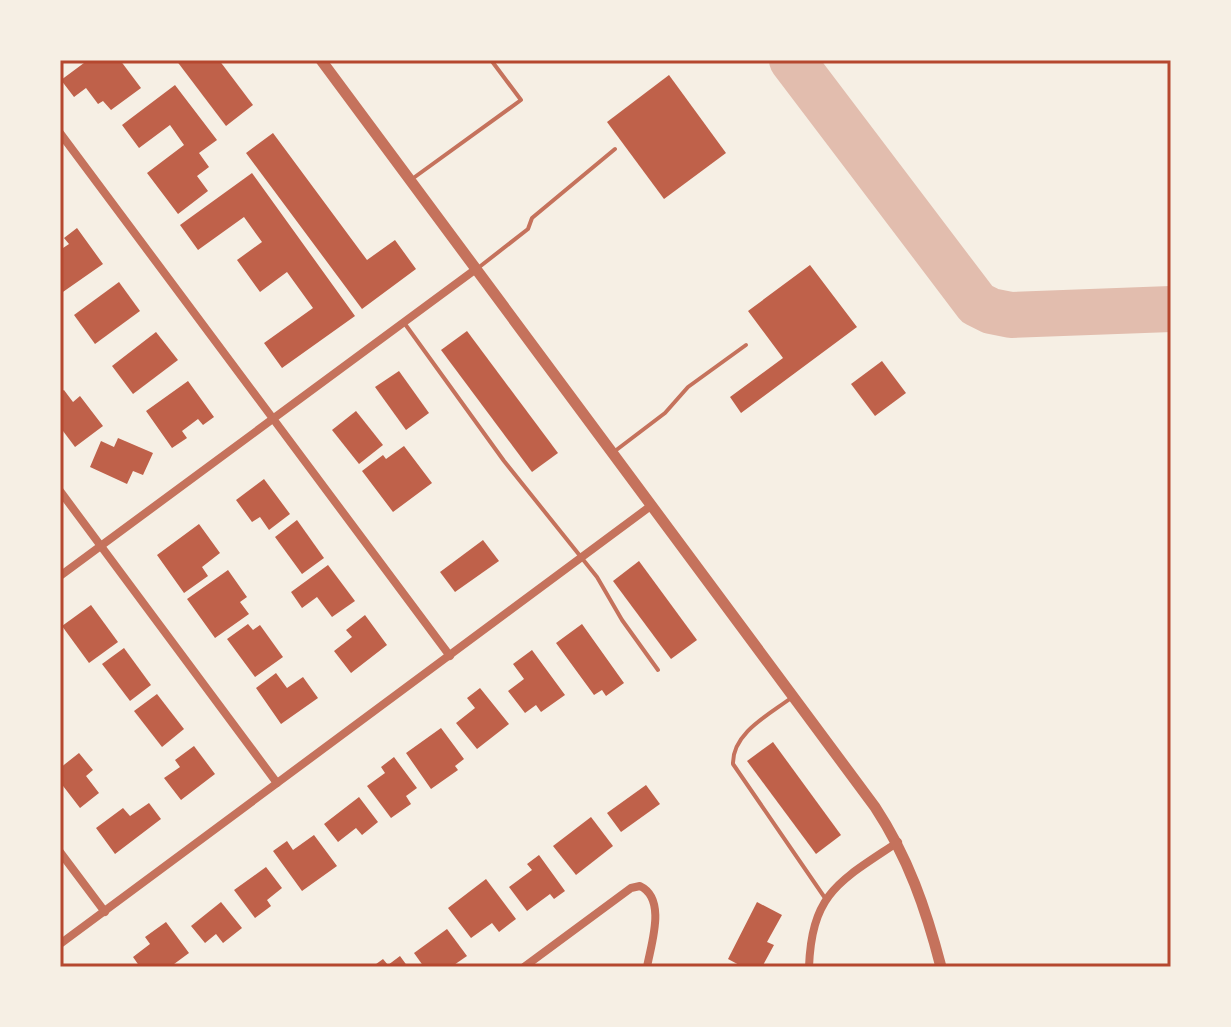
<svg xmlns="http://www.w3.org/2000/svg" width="1231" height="1027" font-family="Lato,sans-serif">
<rect width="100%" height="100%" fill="#f6efe4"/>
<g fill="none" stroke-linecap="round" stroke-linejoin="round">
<polyline stroke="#e2bdae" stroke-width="46" points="792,60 977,304 991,311 1011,315 1171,309"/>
</g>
<g fill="#bf614a">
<polygon points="88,60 120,60 141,88 111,110 103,101 98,104 86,88 74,97 61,80"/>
<polygon points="176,60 219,60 253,105 226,126"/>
<polygon points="669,75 726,153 664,199 607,122"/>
<polygon points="175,85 217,140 199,153 209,167 197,176 208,191 178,214 147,173 184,145 170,125 139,148 122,125"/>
<polygon points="273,133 367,260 395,240 416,269 362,309 246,153"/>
<polygon points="252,173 355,316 282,368 264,343 313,308 287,272 260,292 237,260 262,242 244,217 198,250 180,225"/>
<polygon points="77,228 103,264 60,294 60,250 69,244 64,238"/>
<polygon points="810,265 857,327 741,413 730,397 783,358 748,311"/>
<polygon points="119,282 140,311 95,344 74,315"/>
<polygon points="467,331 558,453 532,472 441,350"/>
<polygon points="156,332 178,360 133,394 112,366"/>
<polygon points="882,361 906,393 875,416 851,384"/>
<polygon points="399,371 429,413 406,430 375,387"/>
<polygon points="188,381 214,417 203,425 198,419 182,431 187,438 172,448 146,411"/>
<polygon points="64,390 73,402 80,396 103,426 75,447 60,427 60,392"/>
<polygon points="356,411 383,445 359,464 332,430"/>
<polygon points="118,438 153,453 143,475 133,471 127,484 90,467 101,441 114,447"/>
<polygon points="404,446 432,483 393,512 362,471 383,455 386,459"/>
<polygon points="264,479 290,514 269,530 260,517 252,522 236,500"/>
<polygon points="297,520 324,558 302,574 275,537"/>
<polygon points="199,524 220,553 202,567 208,576 184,593 157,555"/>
<polygon points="483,540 499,561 455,592 440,572"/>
<polygon points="639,561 697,640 671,659 613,581"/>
<polygon points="328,565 355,601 332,617 317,597 302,608 291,592"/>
<polygon points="228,570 247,597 240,602 249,614 215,638 187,599"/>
<polygon points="91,605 118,642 89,663 62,626"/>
<polygon points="365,615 387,645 351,673 334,651 352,637 346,630"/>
<polygon points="248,624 253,630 260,625 283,657 255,677 227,639"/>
<polygon points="582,624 624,683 606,696 602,690 594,695 556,643"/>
<polygon points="124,648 151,685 130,701 102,664"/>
<polygon points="532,650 565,695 541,712 536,705 525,713 508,691 524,679 513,664"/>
<polygon points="276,673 287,688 303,677 318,698 281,724 256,688"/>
<polygon points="480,688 509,724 477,749 456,723 475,708 467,698"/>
<polygon points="157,694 184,729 162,747 134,711"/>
<polygon points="441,728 464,759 455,766 458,770 431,789 406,753"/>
<polygon points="773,742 841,835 816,854 747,761"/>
<polygon points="194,746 215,774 181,800 164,778 180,767 175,760"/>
<polygon points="79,753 93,770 86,776 99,793 80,808 60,782 60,768"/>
<polygon points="394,757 417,788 406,796 411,804 391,818 367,786 385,773 381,767"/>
<polygon points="646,785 660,804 621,832 607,813"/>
<polygon points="359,797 378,822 362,835 356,828 338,842 324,824"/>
<polygon points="149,803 161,819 115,854 96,828 123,808 130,816"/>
<polygon points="591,817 613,846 576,875 553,846"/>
<polygon points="314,835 337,866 302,891 273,851 287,841 293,850"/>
<polygon points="539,855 565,891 554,899 550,894 527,911 509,887 532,870 527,864"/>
<polygon points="266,867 282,888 267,900 271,906 255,918 234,890"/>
<polygon points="486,879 516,919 499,932 492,923 471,938 448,908"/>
<polygon points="221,902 242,928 223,943 216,934 205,943 191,926"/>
<polygon points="757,902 782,915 767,942 774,945 762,967 743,967 728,959"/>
<polygon points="166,922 189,953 170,967 140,967 133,957 150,944 145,937"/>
<polygon points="447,929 467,956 451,967 424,967 414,953"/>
<polygon points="400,956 408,967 372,967 383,959 388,965"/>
</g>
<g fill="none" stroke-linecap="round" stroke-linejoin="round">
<g stroke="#c5725c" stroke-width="4">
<polyline points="412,179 521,100 491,60"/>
<polyline points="478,268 528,229 532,218 615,149"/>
<polyline points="405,324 504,461 597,577 622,620 658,670"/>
<polyline points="615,451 665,413 688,387 746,345"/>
<path d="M 791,698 C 770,714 732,733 733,764 L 825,898"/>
</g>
<g stroke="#c5725c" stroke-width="8">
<polyline points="60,133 450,656"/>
<polyline points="60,491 277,783"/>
<polyline points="60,576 476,269"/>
<polyline points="60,852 105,912"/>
<polyline points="60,944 652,505"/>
<path d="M 524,967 L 631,888 L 640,886 C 667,899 651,944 647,967"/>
<path d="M 809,967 C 812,892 840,881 898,842"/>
</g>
<path stroke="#c5725c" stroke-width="11" d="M 321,60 L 875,807 C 908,857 926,909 941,967"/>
</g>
<rect width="1231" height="1027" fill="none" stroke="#f6efe4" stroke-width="124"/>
<rect x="62" y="62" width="1107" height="903" fill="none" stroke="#b5482f" stroke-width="3"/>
</svg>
